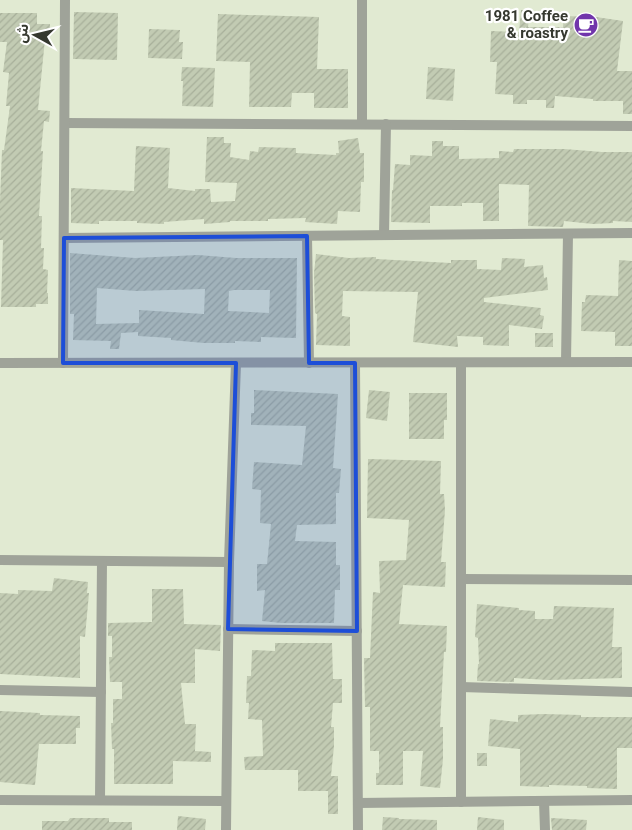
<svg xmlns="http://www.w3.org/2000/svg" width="632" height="830" font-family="Roboto,'Noto Sans Arabic',sans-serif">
<defs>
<pattern id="building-hatch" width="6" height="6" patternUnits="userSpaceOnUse" patternTransform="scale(1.25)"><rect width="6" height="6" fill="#c2cbb3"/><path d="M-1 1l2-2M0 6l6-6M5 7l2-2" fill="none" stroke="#a7af9a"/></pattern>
</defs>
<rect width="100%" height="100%" fill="#e1ead2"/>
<g fill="url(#building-hatch)" fill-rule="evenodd">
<polygon points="521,10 530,10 528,27 563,27 564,16 596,17 623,21 617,71 632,71 632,114 623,114 623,101 593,101 593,99 555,96 554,108 546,108 546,100 527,100 527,104 513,104 513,95 495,94 497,62 490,62 491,31 519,32"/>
<polygon points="74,12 118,13 117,60 73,59"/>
<polygon points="0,13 37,13 37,24 50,24 49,39 45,39 38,110 50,111 49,122 44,121 41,151 43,151 39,216 42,216 41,248 44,248 43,269 48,270 47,293 48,293 48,304 36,304 36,307 1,307 3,240 0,240 0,202 2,150 4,150 10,106 6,106 9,73 3,72 7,42 0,42"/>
<polygon points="218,14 319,17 317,69 348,69 348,108 314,108 314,93 292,93 291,107 249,107 250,62 216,61"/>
<polygon points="149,29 180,30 179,42 183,42 182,59 148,58"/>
<polygon points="182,67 215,68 213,107 182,106 183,81 181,81"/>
<polygon points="428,67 455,69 453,101 426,99"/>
<polygon points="207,137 224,137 224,143 231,143 230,157 249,160 250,151 258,152 259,147 296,148 296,153 336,155 336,153 339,153 338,141 358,138 360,153 364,153 364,182 361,182 360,212 338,211 337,224 305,222 306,218 268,219 268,221 230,221 230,222 204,224 204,219 164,222 164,224 137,223 137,221 99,221 99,224 71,223 71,188 134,191 136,146 170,148 168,188 195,191 195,189 210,189 211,202 235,201 237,183 205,182"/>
<polygon points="432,141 443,141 443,146 459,146 459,159 499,158 499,151 513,152 514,149 564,149 602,152 632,152 632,222 613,221 613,223 593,224 564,221 563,227 528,226 529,185 499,184 499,221 483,221 483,203 462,203 462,206 430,206 430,223 391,222 392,190 393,190 395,164 410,165 410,155 432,156"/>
<path d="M 70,253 L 135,258 L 198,255 L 236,258 L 297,258 L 296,338 L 261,337 L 261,342 L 235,341 L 235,343 L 204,343 L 171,340 L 171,338 L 138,336 L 138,332 L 121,333 L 119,349 L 110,349 L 111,341 L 73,340 L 74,314 L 70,314 ZM 97,288 L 136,291 L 205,289 L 204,314 L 139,310 L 139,323 L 96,324 ZM 234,290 L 270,290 L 269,313 L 228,311 L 229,291 Z"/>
<polygon points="316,254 349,258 376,257 376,259 451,263 451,260 477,260 477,269 501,270 502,258 525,259 524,267 543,265 544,278 547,277 548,290 484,298 484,302 541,308 540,315 544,316 542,329 509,325 509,346 483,345 483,337 457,336 458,347 413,342 418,292 343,291 342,316 350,317 350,346 316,345 317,314 315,313 314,273"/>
<polygon points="619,260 632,261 632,346 615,346 615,332 581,331 582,302 585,302 586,295 618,296"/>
<rect x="535" y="333" width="18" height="14"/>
<polygon points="254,390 338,394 333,468 341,469 339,493 336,493 336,524 297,525 295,541 336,542 336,565 340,565 340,590 335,590 334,623 281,623 262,621 265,590 257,591 257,564 267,564 271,524 260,523 261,490 252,489 254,462 302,465 306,426 251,425 251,413 254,413"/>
<polygon points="369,390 390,392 387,421 366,418"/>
<polygon points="409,393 447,393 447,420 444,420 444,439 409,439"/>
<polygon points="368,459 441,461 440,494 444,494 445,510 441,562 446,562 445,587 403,585 399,624 447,626 446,652 444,652 440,727 443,727 443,759 440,788 420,786 423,751 403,751 403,785 376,785 376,773 379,773 379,751 370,751 370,707 365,707 364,658 370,658 373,592 380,593 379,561 406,560 409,520 367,518"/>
<polygon points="54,578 88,582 87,593 89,593 85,637 80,636 80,678 0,674 0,593 18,594 18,590 52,591"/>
<polygon points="152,589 183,589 184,624 221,625 220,651 195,649 195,683 181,683 185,724 196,724 195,751 211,752 211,762 173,761 173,784 114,784 114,749 112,749 111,723 113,723 113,699 122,699 122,682 110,682 109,657 112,657 112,636 108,636 108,623 152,622"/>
<polygon points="477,604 519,608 519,610 535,611 535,619 553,619 554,606 614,608 612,647 622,647 622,678 548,680 514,678 514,682 477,681 478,664 479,664 478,638 475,637"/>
<polygon points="275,643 332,643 333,679 342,679 342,703 333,703 331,727 334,727 334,746 331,776 338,776 338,814 328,814 328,791 298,791 298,770 245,770 244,757 263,756 262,720 248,719 249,703 246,703 247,676 251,676 252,650 275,651"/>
<polygon points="0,711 40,713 40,715 80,716 80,728 76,728 76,744 39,744 35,785 0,782"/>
<polygon points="544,714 581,715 581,717 632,717 632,748 617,748 617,789 587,788 587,786 549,785 549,787 520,786 520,749 488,746 490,719 518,722 518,715"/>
<rect x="477" y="753" width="10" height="13"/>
<polygon points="178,816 206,819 205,830 177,830"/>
<polygon points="383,817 399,818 399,819 437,820 437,830 382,830"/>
<polygon points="478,817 504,820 504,830 477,830"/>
<polygon points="70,818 109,818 109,822 132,822 132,830 42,830 42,821 68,821"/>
<polygon points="551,818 587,820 586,830 552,830"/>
</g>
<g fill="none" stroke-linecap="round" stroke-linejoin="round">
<g stroke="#9fa399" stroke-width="10">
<polyline points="362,0 362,124"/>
<polyline points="65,123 632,126"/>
<polyline points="384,235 386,124"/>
<polyline points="307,236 309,363"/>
<polyline points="64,238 632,233"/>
<polyline points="566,362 568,234"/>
<polyline points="0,363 632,362"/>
<polyline points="63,363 65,0"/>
<polyline points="355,363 358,830"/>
<polyline points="0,560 229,562"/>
<polyline points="461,579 632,580"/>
<polyline points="228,629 357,631"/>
<polyline points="461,687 632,692"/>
<polyline points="0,690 101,692"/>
<polyline points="0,800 225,801"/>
<polyline points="100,800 102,561"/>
<polyline points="544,801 545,830"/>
<polyline points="461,802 461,363"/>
<polyline points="358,803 632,800"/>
<polyline points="226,830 229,562 236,363"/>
</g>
</g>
<path fill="#1d4ed8" fill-opacity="0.2" stroke="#1d4ed8" stroke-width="4" stroke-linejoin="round" d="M 307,236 L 309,363 L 355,363 L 357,631 L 228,629 L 236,363 L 63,363 L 64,238 Z"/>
<defs>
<symbol id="cafe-disc" viewBox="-11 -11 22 22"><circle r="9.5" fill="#7135ab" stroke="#fff"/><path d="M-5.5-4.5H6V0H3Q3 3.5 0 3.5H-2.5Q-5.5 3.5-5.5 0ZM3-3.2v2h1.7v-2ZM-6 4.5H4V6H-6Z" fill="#fff"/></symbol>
</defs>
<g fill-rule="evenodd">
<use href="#cafe-disc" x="572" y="11" width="28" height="28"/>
</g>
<g text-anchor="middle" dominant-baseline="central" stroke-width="4.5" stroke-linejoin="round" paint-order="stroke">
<g font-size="15" font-weight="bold" fill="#35382f" stroke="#fff" text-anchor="end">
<text x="568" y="16">1981 Coffee<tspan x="568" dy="17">&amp; roastry</tspan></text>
</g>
</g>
<g transform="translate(35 35) rotate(278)" stroke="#ffffff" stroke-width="4" paint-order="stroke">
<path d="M0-4L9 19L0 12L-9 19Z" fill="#35382f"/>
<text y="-8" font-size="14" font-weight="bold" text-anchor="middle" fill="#35382f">ش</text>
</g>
</svg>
